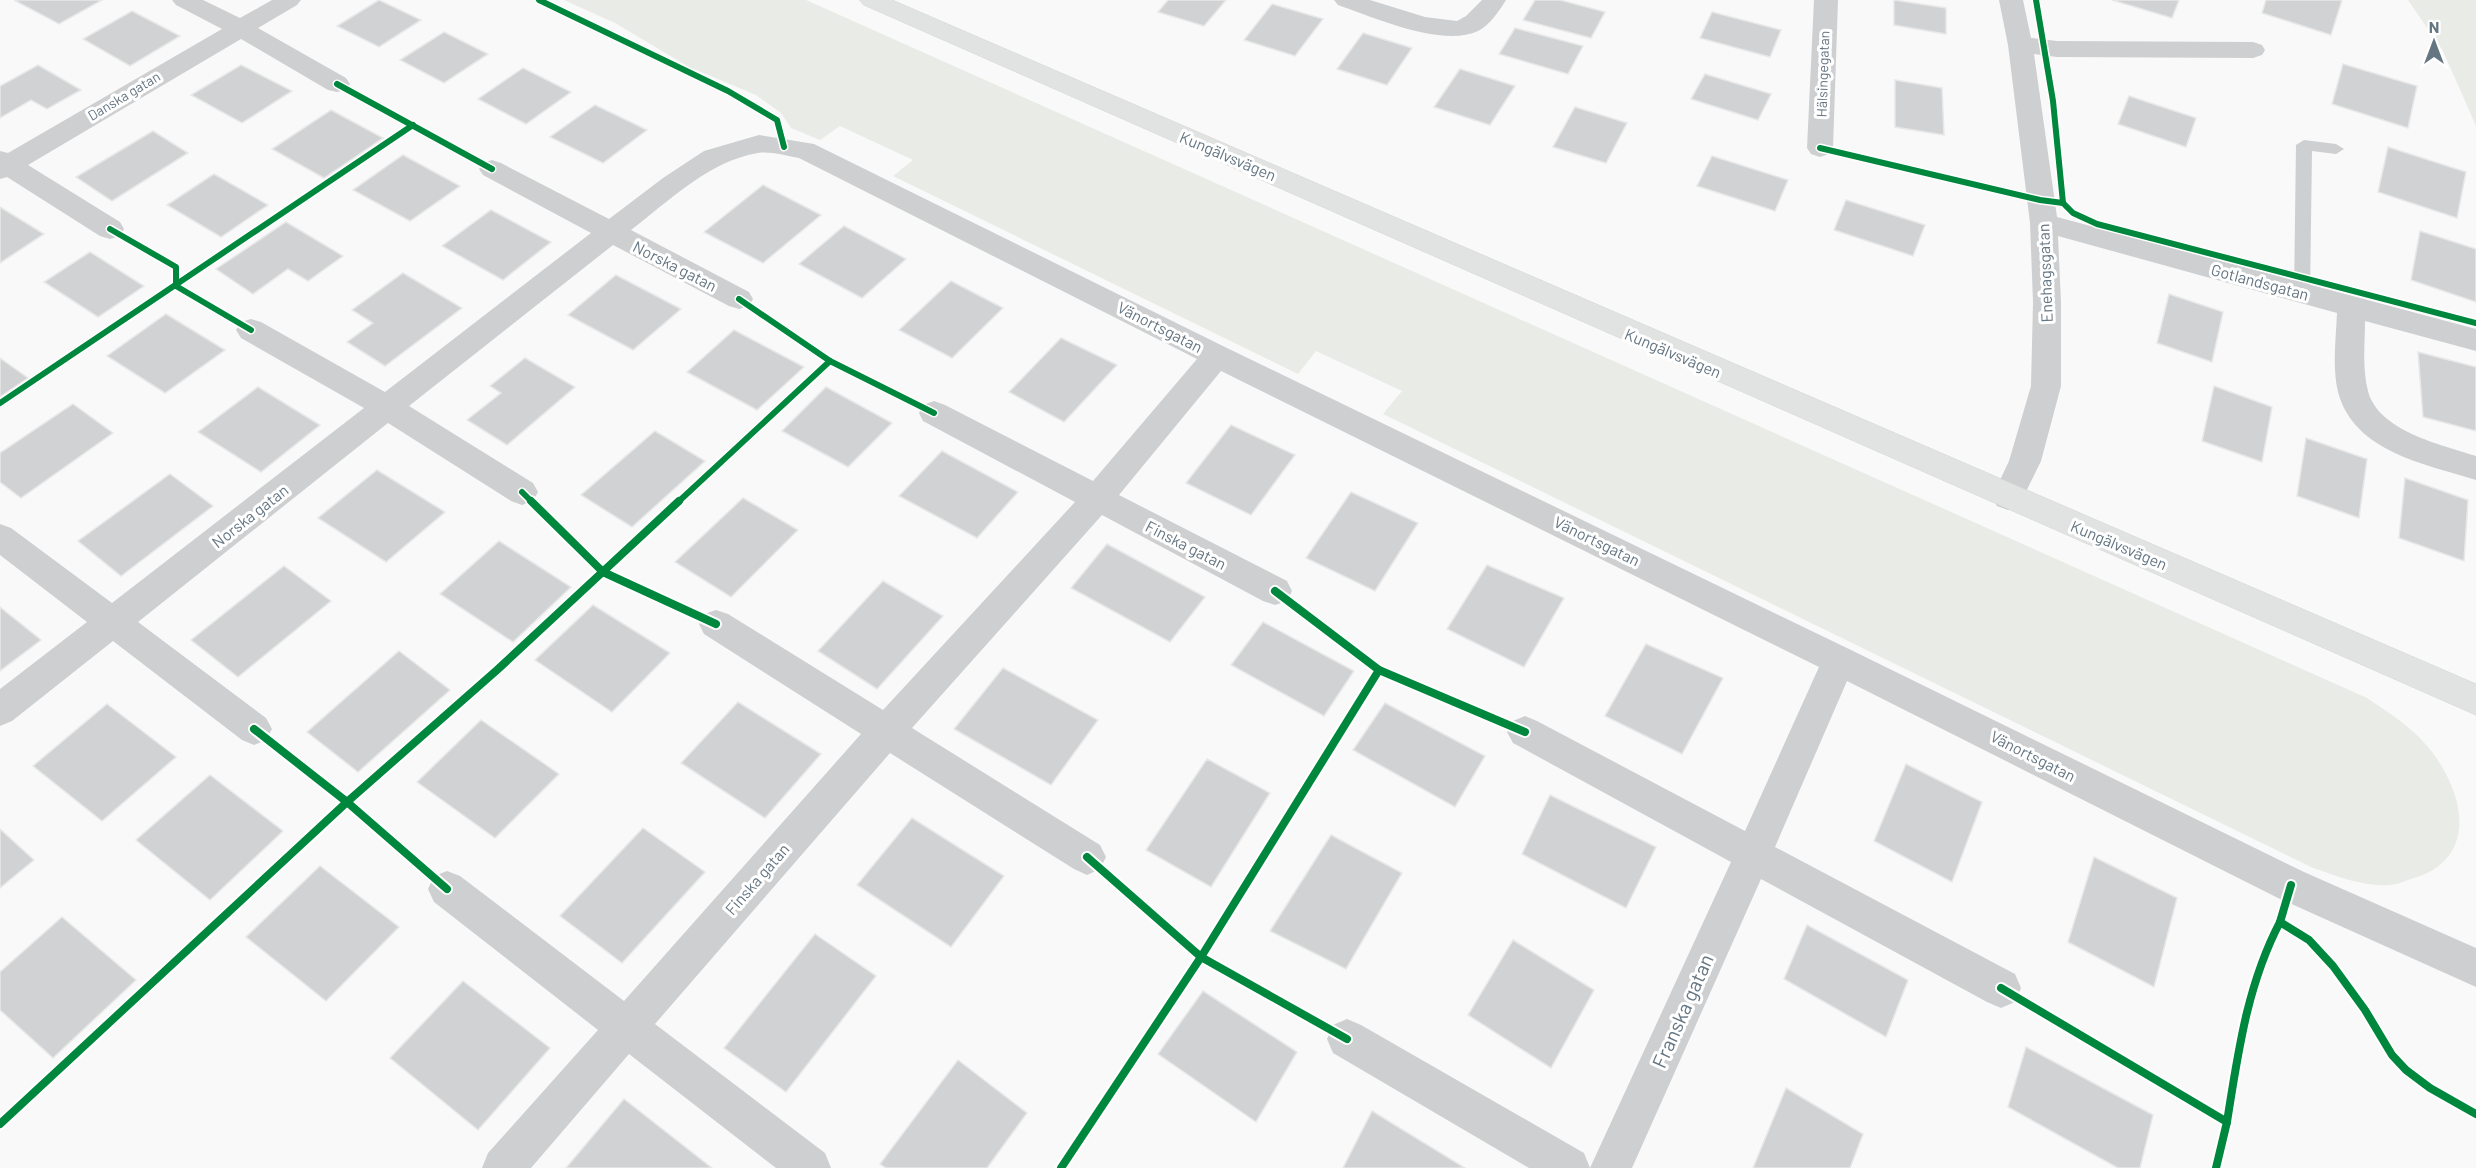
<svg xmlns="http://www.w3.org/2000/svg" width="2476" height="1168" font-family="Barlow,sans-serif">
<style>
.green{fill:#e8ebe6}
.building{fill:#d0d2d3;stroke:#e8e8e8;stroke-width:1.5}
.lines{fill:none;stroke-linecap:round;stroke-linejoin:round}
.secondary-casing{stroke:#d5d6d7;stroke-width:1}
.service{fill:#cecfd0;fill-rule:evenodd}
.minor{fill:#cecfd0;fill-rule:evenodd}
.secondary{fill:#e1e2e2;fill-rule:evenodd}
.cycleway-far1-casing{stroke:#fff;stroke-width:9}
.cycleway-casing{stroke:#fff;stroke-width:12}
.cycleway-far1{stroke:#00873e;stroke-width:6}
.cycleway{stroke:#00873e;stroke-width:8}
.labels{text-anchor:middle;stroke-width:6;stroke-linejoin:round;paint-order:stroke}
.far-street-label{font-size:14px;fill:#657683;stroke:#fff}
.street-label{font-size:16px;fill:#657683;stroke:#fff}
.near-street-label{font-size:20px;fill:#657683;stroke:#fff}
</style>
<rect width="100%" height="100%" fill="#f9f9f9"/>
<g class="green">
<path d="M564,0h242l1561,698c27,18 55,36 72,64 29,45 33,100 -28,117 -6,2 -15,6 -22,6 -25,2 -52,-9 -76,-17l-930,-454 19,-23 -86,-40 -18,23 -405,-198 20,-16 -73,-34 -20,14 -29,-12 -10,-15 -25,-18 -67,-28 -74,-44z"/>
<path d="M2408,0h68v126l-33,-75z"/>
</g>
<g class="building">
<path d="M14,0h88l-43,24z"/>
<path d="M379,0l42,20 -42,27 -42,-21z"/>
<path d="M1168,0h58l-22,26 -46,-14z"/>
<path d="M1535,0h25l45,12 -14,26 -68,-18z"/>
<path d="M1894,0l52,8v26l-52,-9z"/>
<path d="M2112,0h67l-7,18z"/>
<path d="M2266,0h76l-11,35 -69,-22z"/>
<path d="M1272,4l51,15 -28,37 -51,-16z"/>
<path d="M132,11l48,25 -50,30 -47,-27z"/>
<path d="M1712,12l69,18 -11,27 -70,-19z"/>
<path d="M1515,28l68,18 -15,28 -69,-20z"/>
<path d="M444,32l44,22 -44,29 -44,-23z"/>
<path d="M1363,33l49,15 -25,37 -50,-16z"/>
<path d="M2343,64l74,22 -9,42 -76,-24z"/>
<path d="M38,65l43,25 -34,19 -16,-9 -31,18v-32z"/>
<path d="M241,65l51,26 -50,32 -51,-28z"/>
<path d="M523,68l48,24 -45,32 -48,-25z"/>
<path d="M1460,69l55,17 -25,39 -56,-18z"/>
<path d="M1705,74l66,20 -13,26 -67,-21z"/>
<path d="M1895,80l47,8 2,47 -49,-8z"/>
<path d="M2129,96l67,22 -10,29 -68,-23z"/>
<path d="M595,105l52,25 -44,33 -53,-26z"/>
<path d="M1575,107l52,16 -21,40 -53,-16z"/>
<path d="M331,110l52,28 -59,40 -52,-29z"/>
<path d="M153,131l35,22 -76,48 -36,-24z"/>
<path d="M2388,147l78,25 -9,46 -79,-26z"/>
<path d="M403,155l57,31 -50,35 -57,-31z"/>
<path d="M1712,156l76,24 -13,31 -78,-25z"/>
<path d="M214,174l54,31 -47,32 -54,-32z"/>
<path d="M763,185l58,30 -58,48 -59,-31z"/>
<path d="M1846,200l79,25 -12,31 -79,-26z"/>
<path d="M0,207l44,27 -44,29z"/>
<path d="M491,210l60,32 -48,38 -61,-34z"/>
<path d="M286,222l57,34 -35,25 -20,-12 -35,25 -37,-25z"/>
<path d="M844,226l62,33 -44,39 -63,-34z"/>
<path d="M2420,231l56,18v53l-65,-22z"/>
<path d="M90,252l54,34 -46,31 -54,-35z"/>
<path d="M403,273l59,35 -77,58 -38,-24 26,-19 -21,-13z"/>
<path d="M616,275l65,34 -48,41 -65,-35z"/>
<path d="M951,281l52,27 -51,50 -53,-28z"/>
<path d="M2169,294l54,18 -11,50 -55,-19z"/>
<path d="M166,314l59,36 -60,43 -58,-37z"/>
<path d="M734,330l70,37 -47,43 -70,-38z"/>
<path d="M1061,338l56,27 -53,57 -55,-30z"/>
<path d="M2418,352l58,15v64l-53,-14z"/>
<path d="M0,358l28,20 -28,19z"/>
<path d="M525,358l50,29 -68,58 -40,-25 34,-27 -11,-7z"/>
<path d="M2214,386l58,21 -10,55 -60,-21z"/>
<path d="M258,387l62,38 -59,47 -63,-40z"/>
<path d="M826,387l66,36 -44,44 -66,-36z"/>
<path d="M73,404l40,29 -92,65 -21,-16v-29z"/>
<path d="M1231,425l64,30 -44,60 -65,-32z"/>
<path d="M655,431l50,30 -73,66 -51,-32z"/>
<path d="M2306,438l61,21 -8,59 -62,-22z"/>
<path d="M942,451l76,41 -41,46 -78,-42z"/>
<path d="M377,470l68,42 -59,50 -68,-44z"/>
<path d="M170,474l43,32 -92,70 -43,-35z"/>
<path d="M2405,478l63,22 -4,61 -65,-23z"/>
<path d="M1351,492l67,31 -43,68 -69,-33z"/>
<path d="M743,498l55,32 -67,67 -56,-35z"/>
<path d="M499,541l72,46 -58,55 -73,-48z"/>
<path d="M1107,544l98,53 -35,45 -99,-54z"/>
<path d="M1487,565l77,33 -40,69 -77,-38z"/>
<path d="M284,566l47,35 -93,76 -47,-37z"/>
<path d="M883,581l60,35 -66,73 -59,-38z"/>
<path d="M593,605l77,48 -58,59 -77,-52z"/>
<path d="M0,607l41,33 -41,31z"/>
<path d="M1263,622l91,49 -30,45 -93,-51z"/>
<path d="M1646,644l77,34 -41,76 -77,-38z"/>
<path d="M399,651l51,39 -92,82 -51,-40z"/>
<path d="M1003,668l95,52 -47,65 -97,-56z"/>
<path d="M738,702l83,52 -56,64 -84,-55z"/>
<path d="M1385,703l100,53 -30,51 -102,-57z"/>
<path d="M107,704l69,53 -74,64 -69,-55z"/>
<path d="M481,720l78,54 -64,64 -78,-56z"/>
<path d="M1207,759l63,34 -59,94 -65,-37z"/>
<path d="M1906,764l76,38 -30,80 -78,-41z"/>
<path d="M210,775l73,56 -73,69 -74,-60z"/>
<path d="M1550,795l106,52 -30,61 -104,-54z"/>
<path d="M912,818l92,58 -53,71 -94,-62z"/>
<path d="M643,828l62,44 -83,91 -62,-47z"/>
<path d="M0,829l34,31 -34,28z"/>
<path d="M1331,835l71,38 -56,96 -76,-38z"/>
<path d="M2094,857l83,41 -23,89 -86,-45z"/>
<path d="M320,866l79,61 -73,74 -80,-64z"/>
<path d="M62,917l74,63 -83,78 -53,-48v-38z"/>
<path d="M1807,925l101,55 -22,57 -102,-58z"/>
<path d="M815,934l61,42 -90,116 -62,-44z"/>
<path d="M1513,940l81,50 -43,78 -83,-53z"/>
<path d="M463,981l87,67 -72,82 -88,-72z"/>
<path d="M1203,991l94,61 -41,70 -98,-68z"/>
<path d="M2026,1047l127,68 -13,53h-22l-110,-61z"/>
<path d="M958,1060l69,53 -40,55h-101l-6,-4z"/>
<path d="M1786,1088l77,46 -13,34h-97z"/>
<path d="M624,1099l88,69h-146z"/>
<path d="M1372,1111l93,57h-122z"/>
</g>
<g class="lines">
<defs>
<path id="secondary" d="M860,0h32l1584,684v31l-1612,-710z"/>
</defs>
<use href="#secondary" class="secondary-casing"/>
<path class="service" d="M2304,140l32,4 8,5 -8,5 -24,-3 -2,143 -2,4h-12l-2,-4 2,-149z"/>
<g class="minor">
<path d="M172,0h31l37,18 32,-18h29l-4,5 -39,23 88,50 4,6 -4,6 -9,2 -9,-2 -87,-51 -213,126 92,57 4,7 -4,7 -10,3 -10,-3 -93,-59 -7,2v-28l8,2 214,-124 -46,-24z"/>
<path d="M1334,0h36l55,17 32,4 9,-5 16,-16h24c-7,11 -16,25 -28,31 -36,17 -105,-14 -140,-26z"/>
<path d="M1814,0h24l-5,148 -4,6 -9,3 -9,-3 -4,-6z"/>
<path d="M1999,0h24l8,38 26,3 196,1 9,3 3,5 -3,5 -9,3 -196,-1 -23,-3 23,163 419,112v22l-111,-30c0,22 -3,47 3,70 10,40 74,54 108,65v24c-51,-16 -122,-28 -138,-88 -6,-25 -2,-54 -1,-79l-279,-77 3,66v84l-20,75 -22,45 -11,4 -11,-4 -5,-9 17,-36 22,-75 2,-84 -3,-79 -22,-178z"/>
<path d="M759,135l55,9 413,204 624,302 453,222 172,76v39l-198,-89 -431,-217 -72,166 240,127 6,14 -6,14 -14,6 -14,-6 -226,-123 -129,289h-103l-196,-115 -6,-14 6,-14 14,-6 14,6 223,128 6,15 141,-306 -218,-119 -6,-11 6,-11 12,-5 12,5 208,110 74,-164 -598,-296 -102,124 168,86 5,10 -5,10 -12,4 -12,-4 -161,-86 -190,213 188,117 6,12 -6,12 -13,6 -13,-6 -184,-116 -235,271 170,129 6,15h-55l-147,-114 -98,114h-49l6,-15 110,-123 -164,-128 -6,-13 6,-13 13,-5 13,5 164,125 237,-267 -157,-100 -5,-10 5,-10 12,-4 12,4 155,96 192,-208 -152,-81 -4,-8 4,-8 11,-4 11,4 148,76 104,-122 -398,-201c-12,-2 -29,-7 -41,-5 -49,8 -89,48 -127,77l118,62 4,7 -4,7 -10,3 -10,-3 -116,-61 -204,161 124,77 5,9 -5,9 -11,4 -11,-4 -123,-78 -250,199 128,96 6,11 -6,11 -12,5 -12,-5 -129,-99 -101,80 -12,5v-37l87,-67 -87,-67v-31l11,4 101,75 252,-195 -123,-70 -5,-8 5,-8 10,-3 10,3 124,70 206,-159 -108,-58 -4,-6 4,-6 9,-3 9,3 108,56 54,-41 41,-27z"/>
</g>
<use href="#secondary" class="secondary"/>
<defs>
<g id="cycleway-far1">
<path d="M539,0l189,91 49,29 7,27"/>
<path d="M2036,0l17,101 10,102 10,10 24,11 379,99"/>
<path d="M337,84l155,85"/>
<path d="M1820,148l220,52 23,3"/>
<path d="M110,229l66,38v19l75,44"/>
<path d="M739,299l91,62 104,52"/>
<path d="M0,403l413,-278"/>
<path d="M522,492l11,11"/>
<path d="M677,503l153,-142"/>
</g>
<g id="cycleway">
<path d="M531,501l72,71 113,52"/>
<path d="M1275,591l104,79 146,62"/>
<path d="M254,729l93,73 100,87"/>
<path d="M1087,857l114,100 146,82"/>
<path d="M2291,885l-11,37 29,18 24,26 32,44 27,45 14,15 24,18 46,26"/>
<path d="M2001,988l226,134 -11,46"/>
<path d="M2227,1122c11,-69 20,-137 53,-200"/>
<path d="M0,1124l347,-322 150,-132 182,-169"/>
<path d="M1061,1168l140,-211 178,-287"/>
</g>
</defs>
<use href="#cycleway-far1" class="cycleway-far1-casing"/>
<use href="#cycleway" class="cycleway-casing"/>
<use href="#cycleway-far1" class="cycleway-far1"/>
<use href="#cycleway" class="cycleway"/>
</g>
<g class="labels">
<g class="far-street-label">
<text transform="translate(1823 74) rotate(-88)" y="5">Hälsingegatan</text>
<text transform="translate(124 96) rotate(-31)" y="5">Danska gatan</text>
</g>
<g class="street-label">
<text transform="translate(1228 156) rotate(23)" y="6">Kungälvsvägen</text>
<text transform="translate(675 266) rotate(27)" y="6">Norska gatan</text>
<text transform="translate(2045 273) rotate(-92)" y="6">Enehagsgatan</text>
<text transform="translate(2260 282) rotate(15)" y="6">Gotlandsgatan</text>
<text transform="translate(1160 327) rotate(27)" y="6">Vänortsgatan</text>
<text transform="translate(1673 353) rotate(23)" y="6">Kungälvsvägen</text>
<text transform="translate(250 516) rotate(-38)" y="6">Norska gatan</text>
<text transform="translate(1597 541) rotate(26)" y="6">Vänortsgatan</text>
<text transform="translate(1186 545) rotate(27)" y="6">Finska gatan</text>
<text transform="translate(2119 545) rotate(23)" y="6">Kungälvsvägen</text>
<text transform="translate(2033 756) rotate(27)" y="6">Vänortsgatan</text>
<text transform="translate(757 879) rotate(-49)" y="6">Finska gatan</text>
</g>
<g class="near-street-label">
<text transform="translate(1683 1011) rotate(-66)" y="7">Franska gatan</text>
</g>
</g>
<g transform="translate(2434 42)" stroke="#ffffff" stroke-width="4.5" paint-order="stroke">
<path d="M0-4.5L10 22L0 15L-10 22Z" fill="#657683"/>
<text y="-9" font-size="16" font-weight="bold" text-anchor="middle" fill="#657683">N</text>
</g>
</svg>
